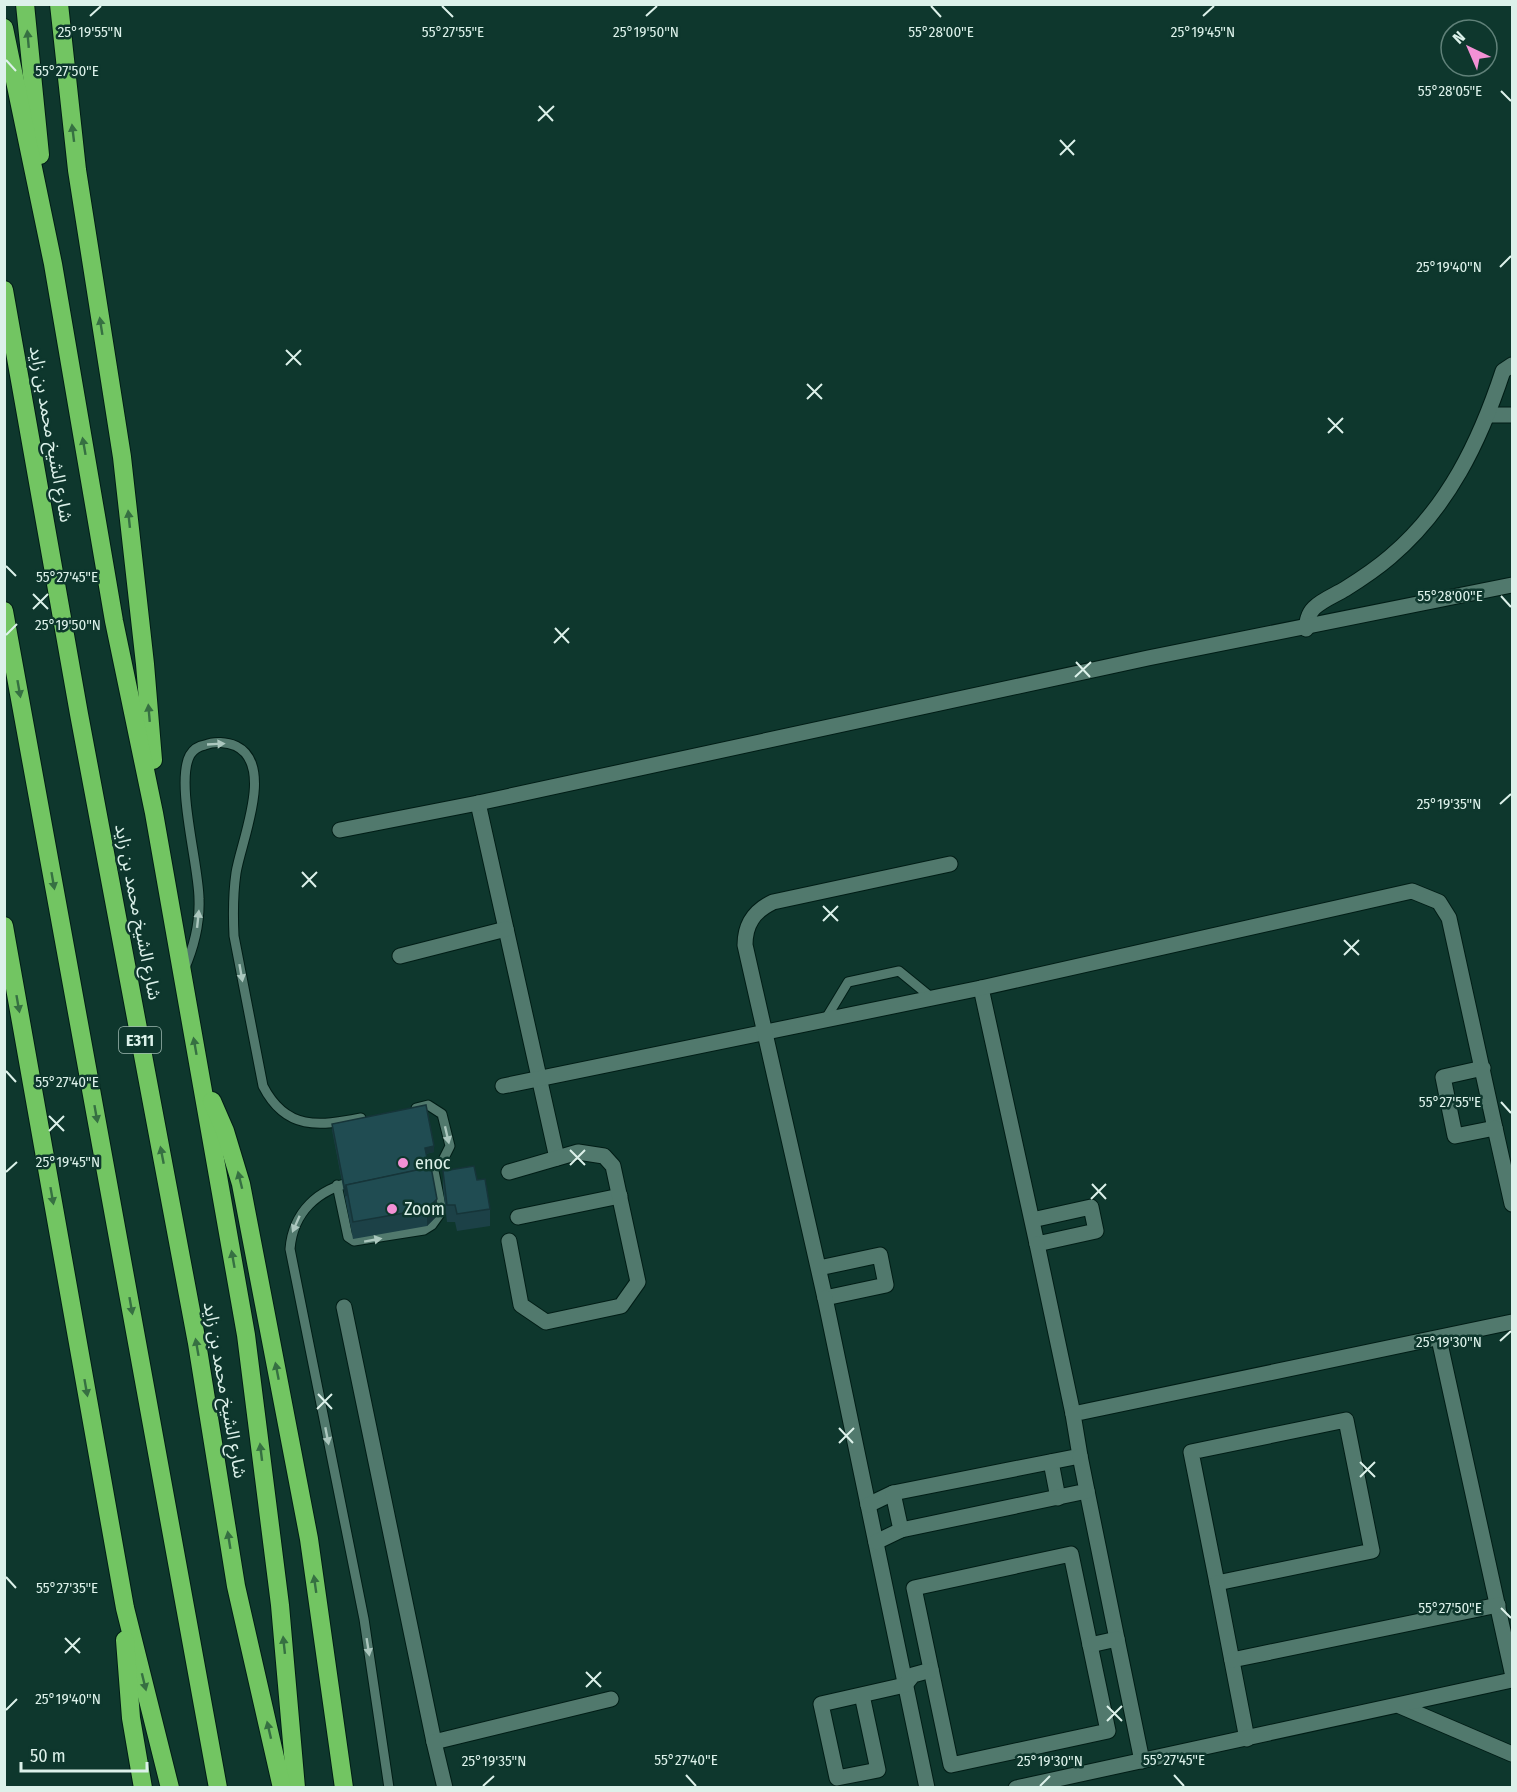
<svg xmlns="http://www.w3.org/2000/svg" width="1517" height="1792" font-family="'Fira Sans Condensed','Noto Sans Arabic',sans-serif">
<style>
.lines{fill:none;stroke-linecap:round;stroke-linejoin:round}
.lane-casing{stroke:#001d16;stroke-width:11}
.street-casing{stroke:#001d16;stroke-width:17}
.highway-casing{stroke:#001d16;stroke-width:20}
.lane{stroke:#51796d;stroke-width:9}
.street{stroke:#51796d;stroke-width:15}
.highway{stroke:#72c562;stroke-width:18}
.wall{fill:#1c4147}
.shaded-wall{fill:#163539}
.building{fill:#204c52;stroke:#163539;stroke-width:1.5}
.oneway{fill:#367042}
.oneway2{fill:#abc7be}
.ticks{fill:none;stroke:#dcf1ea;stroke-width:2}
.poi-dot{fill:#f391d5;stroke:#0e372d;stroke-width:2}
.labels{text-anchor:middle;stroke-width:5;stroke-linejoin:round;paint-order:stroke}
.shield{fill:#0e372d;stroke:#9eb9b1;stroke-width:1.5}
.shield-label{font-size:16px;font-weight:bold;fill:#dcf1ea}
.street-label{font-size:18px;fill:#dcf1ea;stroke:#0e372d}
.poi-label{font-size:18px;fill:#dcf1ea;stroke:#0e372d;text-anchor:start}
.ticks-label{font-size:15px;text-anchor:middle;fill:#dcf1ea;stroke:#0e372d;stroke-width:5;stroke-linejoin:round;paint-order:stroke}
</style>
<rect width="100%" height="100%" fill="#0e372d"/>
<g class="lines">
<defs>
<g id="lane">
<path d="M184,970c10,-23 16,-46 15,-71 0,-33 -24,-117 -9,-144 3,-5 9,-9 15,-10 9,-4 22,-3 31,1 39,19 5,95 0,127 -3,21 -3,42 -2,63l29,150c23,45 56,40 98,32"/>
<path d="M825,1020l23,-38 51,-11 33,27"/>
<path d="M416,1108l12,-3 14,9 8,32 -8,16 -25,7"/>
<path d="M353,1182c-35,7 -60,30 -63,67l74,370 25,169"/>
<path d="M337,1185l11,52 6,4 70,-11 8,-5 10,-14 -9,-45"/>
</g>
<g id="street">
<path d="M1488,415h24"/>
<path d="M1306,629c1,-8 2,-15 8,-21 8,-8 21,-13 31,-19 16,-10 31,-20 45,-32 58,-49 90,-116 113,-186l9,-6"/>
<path d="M478,803l79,355"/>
<path d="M340,830l138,-27 670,-145 364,-73"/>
<path d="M400,956l106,-27"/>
<path d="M981,988c19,85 37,171 56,256l59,-13 -5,-24 -59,13"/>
<path d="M503,1086l478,-98 431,-97 27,11 10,16 46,210 -40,8 -12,-59 40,-9"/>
<path d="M1495,1128l17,76"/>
<path d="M518,1217l102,-21"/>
<path d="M509,1241l12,64 25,17 75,-16 17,-24 -25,-116 -9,-10 -26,-4 -69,20"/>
<path d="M1037,1244l36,170"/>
<path d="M819,1268l61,-13 6,30 -61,13 -80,-353c0,-21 9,-34 28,-43l177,-38"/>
<path d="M825,1298l102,490"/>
<path d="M344,1307l90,435 177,-43"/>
<path d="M1439,1339l73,333"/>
<path d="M1346,1420l26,131 -155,32 -26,-131z"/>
<path d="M1051,1462l7,36"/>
<path d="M1087,1491l30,148"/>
<path d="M868,1505l25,-12 187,-37 -7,-42 439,-92"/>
<path d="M901,1530l186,-39 -7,-35"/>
<path d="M876,1542l25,-12 -8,-37"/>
<path d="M1071,1554l37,177 -157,34 -37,-177z"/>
<path d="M1217,1583l30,156"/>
<path d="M1090,1645l27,-6 25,122"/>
<path d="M1232,1660l266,-55"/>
<path d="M862,1695l16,75 -41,8 -16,-74 84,-19 8,-10 18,-5"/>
<path d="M1400,1706l112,48"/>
<path d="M434,1742l11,46"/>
<path d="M1016,1788l496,-108"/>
</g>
<g id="highway">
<path d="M25,4l15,151"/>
<path d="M59,4l18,166 45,287 23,207 8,96"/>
<path d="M4,28l49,236 61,357 40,192 92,522 34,270 16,183"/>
<path d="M4,290l75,424 118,629 39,243 46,202"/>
<path d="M4,611l214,1177"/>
<path d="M4,926l121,682 45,180"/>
<path d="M212,1101l13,30 16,53 68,355 35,249"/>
<path d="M125,1640l6,78 12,70"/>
</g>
</defs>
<use href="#lane" class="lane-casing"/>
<use href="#street" class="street-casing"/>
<use href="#highway" class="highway-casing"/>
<use href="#lane" class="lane"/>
<use href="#street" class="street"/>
<use href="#highway" class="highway"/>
</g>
<g class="wall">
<path d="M332,1124l102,28 -8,2 11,62 -10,10 -74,13 -21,-109z"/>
<path d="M443,1171l47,38v17l-33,5 -2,-9h-8l-4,-34z"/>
</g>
<g class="shaded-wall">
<path d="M434,1146v6l-9,2v-6z"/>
<path d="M437,1199v17l-10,10v-17z"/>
</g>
<g class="building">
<path d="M426,1105l8,41 -9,2 4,20 -83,17v11l-14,-72z"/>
<path d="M474,1166l3,14 8,-1 5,30 -33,5 -2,-9h-8l-4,-34z"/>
<path d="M431,1167l6,32 -10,10 -74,13 -7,-37z"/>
</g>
<defs><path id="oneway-solid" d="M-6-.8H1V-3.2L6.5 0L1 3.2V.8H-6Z" transform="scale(1.5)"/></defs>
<g class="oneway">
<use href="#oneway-solid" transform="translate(28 39) rotate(-95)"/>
<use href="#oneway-solid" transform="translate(73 133) rotate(-97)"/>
<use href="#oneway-solid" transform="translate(101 326) rotate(-99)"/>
<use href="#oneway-solid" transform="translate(84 446) rotate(-100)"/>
<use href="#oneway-solid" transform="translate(129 519) rotate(-96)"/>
<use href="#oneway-solid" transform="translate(19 689) rotate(80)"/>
<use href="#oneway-solid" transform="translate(149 713) rotate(-95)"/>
<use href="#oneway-solid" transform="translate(53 881) rotate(80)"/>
<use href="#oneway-solid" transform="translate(18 1004) rotate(80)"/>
<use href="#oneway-solid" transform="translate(195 1046) rotate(-100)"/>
<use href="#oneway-solid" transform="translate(96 1114) rotate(80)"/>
<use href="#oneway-solid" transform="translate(162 1155) rotate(-101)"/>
<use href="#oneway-solid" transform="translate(240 1180) rotate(-104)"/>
<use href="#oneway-solid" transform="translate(52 1196) rotate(80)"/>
<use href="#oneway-solid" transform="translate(233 1259) rotate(-100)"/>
<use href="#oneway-solid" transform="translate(131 1306) rotate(80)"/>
<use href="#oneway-solid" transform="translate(197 1347) rotate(-100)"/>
<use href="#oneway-solid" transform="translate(277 1371) rotate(-101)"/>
<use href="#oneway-solid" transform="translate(86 1388) rotate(80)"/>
<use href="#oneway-solid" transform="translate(261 1452) rotate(-97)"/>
<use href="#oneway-solid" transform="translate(229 1540) rotate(-99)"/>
<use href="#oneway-solid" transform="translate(315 1584) rotate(-98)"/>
<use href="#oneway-solid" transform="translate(284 1645) rotate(-96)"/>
<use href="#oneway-solid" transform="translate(144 1682) rotate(76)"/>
<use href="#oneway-solid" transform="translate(269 1730) rotate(-103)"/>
</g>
<g class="oneway2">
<use href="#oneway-solid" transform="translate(216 744) rotate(-3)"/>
<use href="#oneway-solid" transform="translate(198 919) rotate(-84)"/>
<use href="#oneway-solid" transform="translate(241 973) rotate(80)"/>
<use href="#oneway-solid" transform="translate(447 1135) rotate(77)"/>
<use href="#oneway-solid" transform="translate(296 1224) rotate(114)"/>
<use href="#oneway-solid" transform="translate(373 1240) rotate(-10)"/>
<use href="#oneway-solid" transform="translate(327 1436) rotate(79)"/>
<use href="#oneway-solid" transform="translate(368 1647) rotate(81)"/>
</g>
<path class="ticks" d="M442,6l11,11M931,6l10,11M90,16l11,-10M646,16l11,-10M1203,16l11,-10M6,60l10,11M1501,91l10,10M539,106l14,15M538,121l16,-15M1060,140l14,15M1060,155l15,-15M1500,267l11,-11M286,350l15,15M286,365l15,-15M807,384l15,15M807,399l15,-15M1328,418l15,15M1328,433l15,-15M6,566l10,10M33,594l15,15M1501,596l10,11M33,609l15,-15M555,628l14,15M6,635l11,-11M554,643l15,-15M1076,662l14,15M1075,677l16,-15M1500,804l11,-10M302,872l14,15M302,887l15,-15M823,906l15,15M823,921l15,-15M1344,940l15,15M1344,955l15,-15M6,1071l10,11M1501,1102l10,11M49,1116l15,15M49,1131l15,-15M570,1150l15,15M570,1165l15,-15M6,1172l11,-10M1092,1184l14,15M1091,1199l15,-15M1500,1341l11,-10M318,1394l14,15M317,1409l15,-15M839,1428l14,15M839,1443l15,-15M1360,1462l15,15M1360,1477l15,-15M6,1577l10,11M1501,1608l10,10M65,1638l15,15M65,1653l15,-15M586,1672l15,15M586,1687l15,-15M1107,1706l15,15M6,1710l11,-11M1107,1721l15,-15M686,1775l10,11M1174,1775l10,11M483,1786l11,-10M1040,1786l10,-10"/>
<g class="poi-dot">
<circle cx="403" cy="1163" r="6"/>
<circle cx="392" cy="1209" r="6"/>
</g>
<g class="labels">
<rect class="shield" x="119" y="1027" width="42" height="26" rx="4.5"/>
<g class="shield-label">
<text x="140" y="1046">E311</text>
</g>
<g class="street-label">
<text transform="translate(51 434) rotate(80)" y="6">شارع الشيخ محمد بن زايد</text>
<text transform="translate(138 912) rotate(79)" y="6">شارع الشيخ محمد بن زايد</text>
<text transform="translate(225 1390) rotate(80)" y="6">شارع الشيخ محمد بن زايد</text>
</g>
<g class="poi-label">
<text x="415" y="1169">enoc</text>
<text x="404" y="1215">Zoom</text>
</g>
</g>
<g class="ticks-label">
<text x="90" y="37">25°19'55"N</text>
<text x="646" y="37">25°19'50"N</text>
<text x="1203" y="37">25°19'45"N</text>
<text x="453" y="37">55°27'55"E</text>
<text x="941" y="37">55°28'00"E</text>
<text x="67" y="76">55°27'50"E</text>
<text x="1450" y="96">55°28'05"E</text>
<text x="1449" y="272">25°19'40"N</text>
<text x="67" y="582">55°27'45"E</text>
<text x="1450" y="601">55°28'00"E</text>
<text x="68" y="630">25°19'50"N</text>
<text x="1449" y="809">25°19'35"N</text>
<text x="67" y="1087">55°27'40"E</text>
<text x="1450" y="1107">55°27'55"E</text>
<text x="68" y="1167">25°19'45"N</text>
<text x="1449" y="1347">25°19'30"N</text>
<text x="67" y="1593">55°27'35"E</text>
<text x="1450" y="1613">55°27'50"E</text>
<text x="68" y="1704">25°19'40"N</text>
<text x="686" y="1765">55°27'40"E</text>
<text x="1174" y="1765">55°27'45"E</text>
<text x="494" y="1766">25°19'35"N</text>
<text x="1050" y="1766">25°19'30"N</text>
</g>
<rect width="1517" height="1792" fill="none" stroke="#dcf1ea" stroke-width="12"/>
<g transform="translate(1469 48) rotate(316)"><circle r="28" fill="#0e372d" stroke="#608179" stroke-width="1.5"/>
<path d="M0-4.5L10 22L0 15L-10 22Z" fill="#f391d5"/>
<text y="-9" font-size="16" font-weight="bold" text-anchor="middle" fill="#dcf1ea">N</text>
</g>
<path d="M21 1762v9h126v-9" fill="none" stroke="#dcf1ea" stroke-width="3"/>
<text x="30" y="1762" font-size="18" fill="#dcf1ea" stroke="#0e372d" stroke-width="4.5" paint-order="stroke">50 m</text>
</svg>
